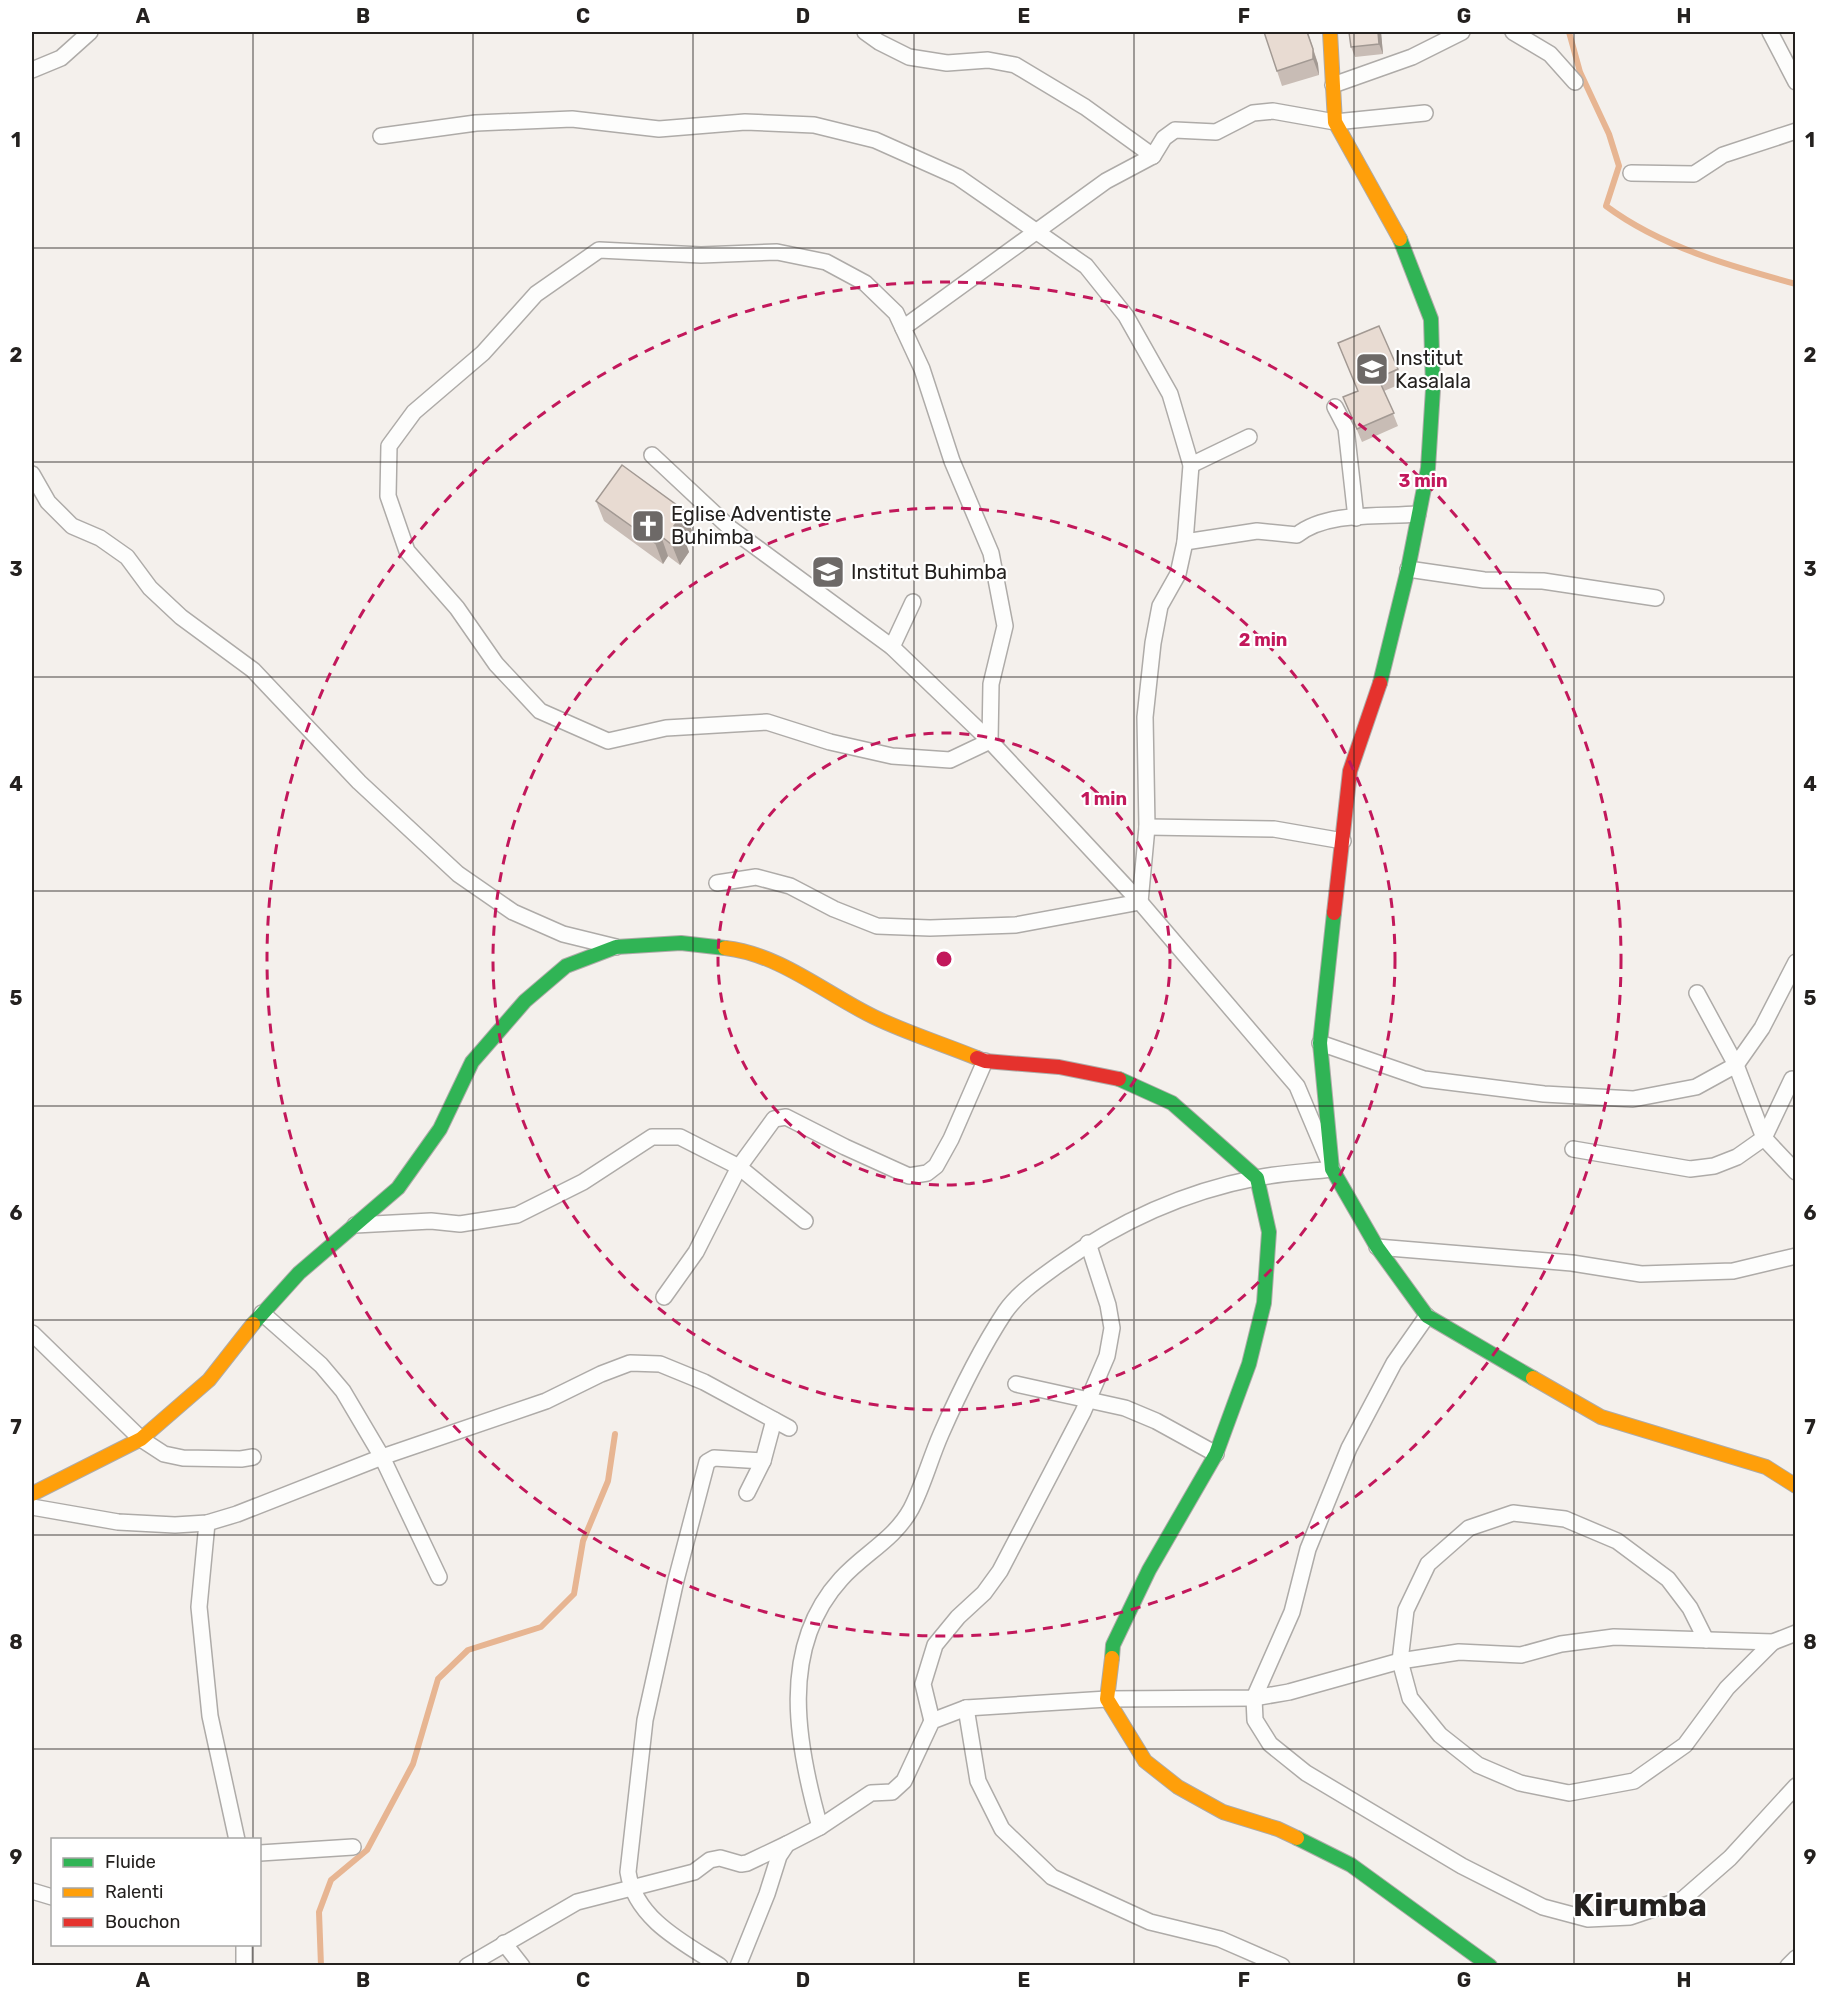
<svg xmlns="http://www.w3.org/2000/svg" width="1827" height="1997" font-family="Rubik,sans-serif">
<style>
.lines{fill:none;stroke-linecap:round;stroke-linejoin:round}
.stream{stroke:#e7b592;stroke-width:6}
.street-casing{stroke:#aeaba8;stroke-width:18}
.fast-casing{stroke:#aeaba8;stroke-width:16}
.slow-casing{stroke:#aeaba8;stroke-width:16}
.jam-casing{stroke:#aeaba8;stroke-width:16}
.street{stroke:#fdfdfc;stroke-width:15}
.fast{stroke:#30b455;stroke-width:14}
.slow{stroke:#ff9f0a;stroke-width:14}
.jam{stroke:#e5322d;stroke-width:14}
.wall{fill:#c8bcb5}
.shaded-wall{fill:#a29993}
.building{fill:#e8dbd2;stroke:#a29993;stroke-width:1.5}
.grid{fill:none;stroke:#24211f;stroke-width:1.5;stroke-opacity:0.55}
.ring{fill:none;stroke:#c2185b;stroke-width:3;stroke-dasharray:10 8}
.labels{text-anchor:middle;stroke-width:4.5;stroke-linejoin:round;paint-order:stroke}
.poi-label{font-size:20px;fill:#24211f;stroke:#fff;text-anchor:start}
.town-label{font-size:32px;font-weight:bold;fill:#24211f;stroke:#fff}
.centre{fill:#c2185b;stroke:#fff;stroke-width:3}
.ring-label{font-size:18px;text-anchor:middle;font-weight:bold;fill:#c2185b;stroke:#fff;stroke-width:4.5;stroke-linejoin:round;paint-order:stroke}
.neatline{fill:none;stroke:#24211f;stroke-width:2}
.grid-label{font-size:20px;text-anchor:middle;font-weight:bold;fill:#24211f}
</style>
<rect width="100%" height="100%" fill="#f4f0ec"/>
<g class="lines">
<g class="stream">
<path d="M1569,32l11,40 29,62 10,32 -13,40c55,41 124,60 190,78"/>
<path d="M321,1966l-2,-54 12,-32 36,-30 46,-86 25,-85 30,-29 73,-23 33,-33 9,-53 25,-60 7,-47"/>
</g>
<defs>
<g id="street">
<path d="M865,32l14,10 30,15 38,6 41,-3 27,5 70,42 68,49"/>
<path d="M1513,32l37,22 25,28"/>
<path d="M1770,32l26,50"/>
<path d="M32,70l29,-12 29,-26"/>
<path d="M1333,85l79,-28 50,-25"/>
<path d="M381,136l95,-13 96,-4 87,10 86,-7 69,3 61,15 83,37 128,89 40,50 44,78 21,71 -6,77 -7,32 -18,32 -7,37 -8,74 2,110 -7,75 -124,23 -86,3 -53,-2 -43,-17 -44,-23 -34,-9 -39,6"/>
<path d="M1631,173l63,1 29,-19 73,-24"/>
<path d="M599,250l102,5 76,-3 49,10 39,21 31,30 26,56 30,92 39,92 14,73 -14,58 -1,57 -40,19 -58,-4 -62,-14 -63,-20 -101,6 -58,13 -68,-30 -44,-47 -39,-56 -50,-57 -19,-55 1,-50 25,-34 69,-59 53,-59z"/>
<path d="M903,328l203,-147 47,-25 11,-18 11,-8 41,2 37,-19 20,-2 62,11 90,-9"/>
<path d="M1335,407l11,21 10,90"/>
<path d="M652,455l78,73 162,119 98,94 150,161 157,184 35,83c-25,3 -51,4 -76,9 -72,14 -138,44 -198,87 -19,14 -39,27 -53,47 -25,38 -46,81 -64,122 -11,25 -18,52 -30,75 -17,31 -48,45 -70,70 -63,69 -44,167 -21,248"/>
<path d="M1191,465l58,-28"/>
<path d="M32,474l16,28 24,24 28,12 27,19 23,31 31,29 72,53 106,112 99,92 55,38 50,22 53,13"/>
<path d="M1185,542l72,-11 40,4c30,-24 84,-18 121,-21"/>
<path d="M1408,569l76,11 59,1 113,17"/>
<path d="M892,647l21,-45"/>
<path d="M1147,827l127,2 69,12"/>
<path d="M1697,993l39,72 28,73 32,34"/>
<path d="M1320,1043l104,36 120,15 89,5 63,-12 40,-22 26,-37 34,-66"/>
<path d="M1573,1149l117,20 24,-3 23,-9 27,-19 28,-59"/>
<path d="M355,1225l76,-4 29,3 57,-9 66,-33 69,-45h28l59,30 66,54"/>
<path d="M1377,1247l195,16 69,11 92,-3 63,-15"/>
<path d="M664,1297l32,-45 43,-85 35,-48 12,-2 59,30 64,29 18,-3 9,-7 15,-27 34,-78"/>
<path d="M262,1313l59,52 22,26 39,66 57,120"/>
<path d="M1427,1316l-33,47 -45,85 -41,101 -16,63 -38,86 1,22 15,24 36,29 156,93 81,41 45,12 42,-2 53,-18 47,-41 66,-72"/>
<path d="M32,1333l109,106 23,15 19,4 58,1 12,-2"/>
<path d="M1016,1384l109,24 31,13 60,33"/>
<path d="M747,1493l16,-32 11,-41"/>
<path d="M32,1507l86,15 57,3 32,-2 30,-9 145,-57 164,-56 55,-27 29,-11 30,1 44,18 85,46"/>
<path d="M207,1523l-8,84 11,109 27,124"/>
<path d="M1706,1640l-16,-32 -22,-29 -51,-38 -52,-22 -52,-6 -44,15 -41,36 -22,46 -6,51 10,37 30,37 38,30 42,18 49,10 65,-12 51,-36 42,-57 46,-46"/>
<path d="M966,1708l12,73 24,48 50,48 98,45 70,17 62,27"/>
<path d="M932,1721l-9,-37 12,-39 23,-28 26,-24 16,-22 83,-159 24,-56 5,-28 -4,-23 -20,-62"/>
<path d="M260,1853l93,-6"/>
<path d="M32,1891l20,6"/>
<path d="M504,1943l18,23"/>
<path d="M244,1966v-22"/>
<path d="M467,1966l110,-64 117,-30 16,-12 10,-2 21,6 6,-1 40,-19"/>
<path d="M720,1966c-36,-23 -85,-47 -92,-94l17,-152 31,-140 31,-118 7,-4 49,3"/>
<path d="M738,1966l29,-72 12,-38 8,-12 33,-17 51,-34 21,-1 12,-11 28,-60 34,-13 141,-9 147,-1 35,-6 111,-31 59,-9 62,3 40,-11 53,-7 159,5 23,-9"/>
<path d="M1788,1966l8,-8"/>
</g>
<g id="fast">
<path d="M1380,683l28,-114 20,-101 5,-79 -2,-70 -31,-80"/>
<path d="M1334,913l-14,130 12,126 45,78 50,69 106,62"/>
<path d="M253,1324l46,-51 99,-85 42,-59 32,-67 53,-61 41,-35 50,-19 65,-4 44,5"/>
<path d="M1112,1658l1,-13 36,-75 67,-116 33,-90 15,-61 5,-71 -12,-54 -85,-75 -53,-24"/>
<path d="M1297,1838l54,27 139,101"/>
</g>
<g id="slow">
<path d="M1330,32l5,90 65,117"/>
<path d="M725,948c55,6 101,46 149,69 33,16 69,27 103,41"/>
<path d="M1533,1378l68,39 165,50 30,19"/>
<path d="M32,1494l109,-55 68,-59 44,-56"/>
<path d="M1112,1658l-5,41 38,62 33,26 45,25 55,17 19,9"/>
</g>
<g id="jam">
<path d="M1334,913l16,-142 30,-88"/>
<path d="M977,1058l8,3 74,6 60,12"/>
</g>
</defs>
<use href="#street" class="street-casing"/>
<use href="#fast" class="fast-casing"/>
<use href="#slow" class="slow-casing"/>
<use href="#jam" class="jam-casing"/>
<use href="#street" class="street"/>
<use href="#fast" class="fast"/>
<use href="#slow" class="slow"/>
<use href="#jam" class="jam"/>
</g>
<g class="wall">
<path d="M1308,32l10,32 1,11 -37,11 -5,-15z"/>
<path d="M1349,32h32l2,22 -28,3 -4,-10z"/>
<path d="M1338,343l60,26 5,14 -19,8 14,35 -36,16 -19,-45 15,-6z"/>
<path d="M596,501l89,10 7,20 -7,10 4,11 -9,13 -12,-9 -5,8 -59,-43z"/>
</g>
<g class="shaded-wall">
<path d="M1307,32l11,32 1,11 -6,-16z"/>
<path d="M1378,32h3l2,22 -4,-10z"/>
<path d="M685,511l7,20 -7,10 4,11 -9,13 -8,-20 2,-19z"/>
<path d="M661,536l7,20 -5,8 -8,-21z"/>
</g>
<g class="building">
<path d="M1264,32h43l6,17v10l-36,12z"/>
<path d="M1349,32h29l1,12 -28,3z"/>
<path d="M1379,326l19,43 -20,9 16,35 -37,16 -14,-32 15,-6 -20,-48z"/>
<path d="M622,465l63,46 -11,15 7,6 -9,13 -11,-9 -6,7 -59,-42z"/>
</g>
<path class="grid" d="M253,32v1808M473,32v1934M693,32v1934M914,32v1934M1134,32v1934M1354,32v1934M1574,32v1934M32,248h1764M32,462h1764M32,677h1764M32,891h1764M32,1106h1764M32,1320h1764M32,1535h1764M32,1749h1764M253,1944v22"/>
<g class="ring">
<circle cx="944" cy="959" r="226"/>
<circle cx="944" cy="959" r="451"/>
<circle cx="944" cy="959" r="677"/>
</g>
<defs>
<symbol id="school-square" viewBox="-11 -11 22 22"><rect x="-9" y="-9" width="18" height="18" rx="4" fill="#6d6967" stroke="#fff"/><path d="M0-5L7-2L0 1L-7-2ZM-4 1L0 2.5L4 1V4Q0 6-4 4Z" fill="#fff"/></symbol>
<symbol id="church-square" viewBox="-11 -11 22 22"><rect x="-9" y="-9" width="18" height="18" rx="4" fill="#6d6967" stroke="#fff"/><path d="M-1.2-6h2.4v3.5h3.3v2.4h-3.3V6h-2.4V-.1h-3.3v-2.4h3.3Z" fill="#fff"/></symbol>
</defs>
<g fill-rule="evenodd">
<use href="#school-square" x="1353" y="350" width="38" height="38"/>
<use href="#church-square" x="629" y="507" width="38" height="38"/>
<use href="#school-square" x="809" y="553" width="38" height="38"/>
</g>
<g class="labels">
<g class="poi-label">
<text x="1395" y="365">Institut<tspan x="1395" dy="23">Kasalala</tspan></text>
<text x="671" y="521">Eglise Adventiste<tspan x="671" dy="23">Buhimba</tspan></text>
<text x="851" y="579">Institut Buhimba</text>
</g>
<g class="town-label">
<text x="1640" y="1916">Kirumba</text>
</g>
</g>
<circle cx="944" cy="959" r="9" class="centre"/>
<g class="ring-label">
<text x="1423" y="487">3 min</text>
<text x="1263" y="646">2 min</text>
<text x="1104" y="805">1 min</text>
</g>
<rect width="1827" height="1997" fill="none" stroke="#ffffff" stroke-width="66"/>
<rect x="51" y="1838" width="210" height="108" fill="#ffffff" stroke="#a7a6a5" stroke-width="1.5"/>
<rect x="63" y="1858" width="30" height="9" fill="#30b455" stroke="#a7a6a5" stroke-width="1.5"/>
<text x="105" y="1868" font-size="18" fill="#24211f">Fluide</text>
<rect x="63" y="1888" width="30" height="9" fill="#ff9f0a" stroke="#a7a6a5" stroke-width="1.5"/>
<text x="105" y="1898" font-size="18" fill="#24211f">Ralenti</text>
<rect x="63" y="1918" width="30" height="9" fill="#e5322d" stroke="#a7a6a5" stroke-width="1.5"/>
<text x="105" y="1928" font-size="18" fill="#24211f">Bouchon</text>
<rect x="33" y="33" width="1761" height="1931" class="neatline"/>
<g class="grid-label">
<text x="143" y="23">A</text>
<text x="363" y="23">B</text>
<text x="583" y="23">C</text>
<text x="803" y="23">D</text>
<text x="1024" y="23">E</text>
<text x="1244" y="23">F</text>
<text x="1464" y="23">G</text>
<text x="1684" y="23">H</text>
<text x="16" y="147">1</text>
<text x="1810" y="147">1</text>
<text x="16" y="362">2</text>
<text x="1810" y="362">2</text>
<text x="16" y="576">3</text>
<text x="1810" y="576">3</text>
<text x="16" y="791">4</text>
<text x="1810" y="791">4</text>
<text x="16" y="1005">5</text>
<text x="1810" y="1005">5</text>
<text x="16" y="1220">6</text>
<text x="1810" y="1220">6</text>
<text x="16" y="1434">7</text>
<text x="1810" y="1434">7</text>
<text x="16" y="1649">8</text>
<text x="1810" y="1649">8</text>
<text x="16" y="1864">9</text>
<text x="1810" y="1864">9</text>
<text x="143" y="1987">A</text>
<text x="363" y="1987">B</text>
<text x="583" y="1987">C</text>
<text x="803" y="1987">D</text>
<text x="1024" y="1987">E</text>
<text x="1244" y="1987">F</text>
<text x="1464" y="1987">G</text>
<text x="1684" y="1987">H</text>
</g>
</svg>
